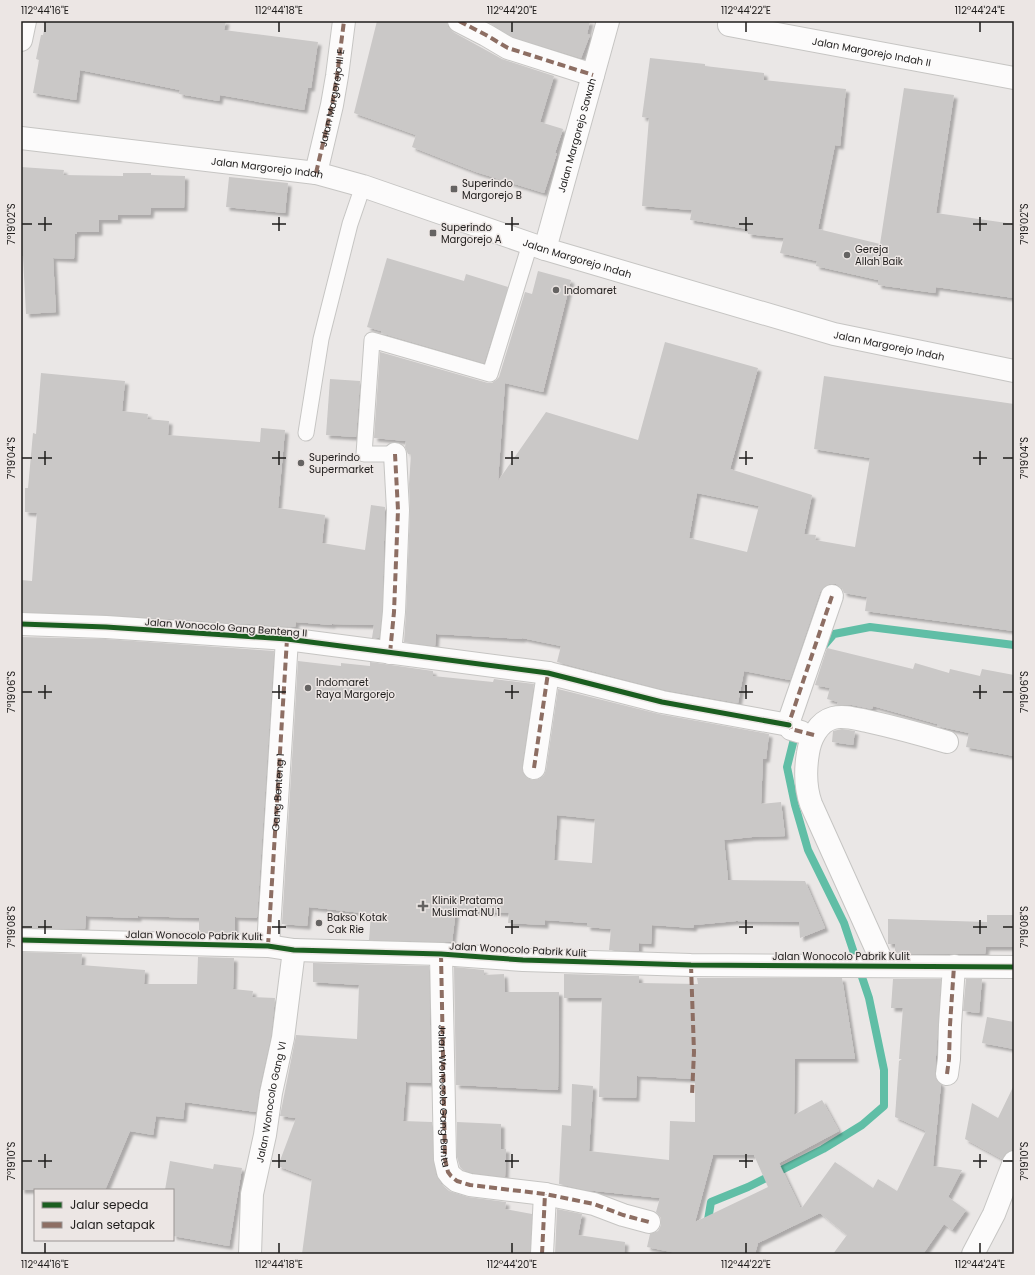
<svg xmlns="http://www.w3.org/2000/svg" width="1035" height="1275" font-family="Poppins,sans-serif">
<style>
.lines{fill:none;stroke-linecap:round;stroke-linejoin:round}
.stream{stroke:#60bea6;stroke-width:8}
.building{fill:#cac8c7;fill-rule:evenodd;filter:url(#shadow)}
.lane-casing{stroke:#c6c5c3;stroke-width:17}
.street-casing{stroke:#c6c5c3;stroke-width:24}
.primary-casing{stroke:#c6c5c3;stroke-width:24}
.lane{stroke:#fcfbfb;stroke-width:15}
.street{stroke:#fcfbfb;stroke-width:22}
.primary{stroke:#fcfbfb;stroke-width:22}
.quiet{stroke:#8d6e63;stroke-width:4;stroke-dasharray:8 4;stroke-linecap:butt}
.cycleway-casing{stroke:#ece6e4;stroke-width:8}
.cycleway{stroke:#1b5e20;stroke-width:5}
.ticks{fill:none;stroke:#1e1c1b;stroke-width:1.5}
.poi-dot{fill:#656362;stroke:#ece6e4;stroke-width:1.5}
.labels{text-anchor:middle;stroke-width:3;stroke-linejoin:round;paint-order:stroke}
.street-label{font-size:10px;fill:#1e1c1b;stroke:#ece6e4}
.poi-label{font-size:10px;fill:#1e1c1b;stroke:#ece6e4;text-anchor:start}
.neatline{fill:none;stroke:#1e1c1b;stroke-width:1.5}
.ticks-label{font-size:10px;text-anchor:middle;fill:#1e1c1b}
</style>
<defs>
<filter id="shadow"><feDropShadow dx="3.5" dy="3.5" stdDeviation="1" flood-color="#0004"/></filter>
</defs>
<rect width="100%" height="100%" fill="#eae7e6"/>
<g class="lines">
<g class="stream">
<path d="M822,648l12,-14 36,-7 144,18"/>
<path d="M707,1226l4,-24 37,-15 75,-38 39,-24 22,-19v-36l-15,-72 -25,-75 -36,-73 -13,-45 -8,-38 9,-36"/>
</g>
</g>
<g class="building">
<path d="M46,21h180l-2,9 94,12 -7,46h-3l-4,22 -84,-15 -1,6 -40,-7 1,-4 -100,-20 -4,30 -43,-7 6,-33 -3,-1 5,-24h2z"/>
<path d="M377,21h70l1,6 5,5 49,27 52,17 -14,46 23,7 -8,24h2l-13,40 -68,-21 -64,-25 4,-12 -62,-22z"/>
<path d="M486,21h104l-3,13 3,1 -9,23 -68,-21z"/>
<path d="M650,58l55,6v2l59,7v7l82,9 -6,57 -5,-1 -17,84 62,15 24,-156 50,7 -18,118 78,11v74l-78,-11 -1,6 -57,-8v-5l-62,-14 1,-5 -37,-8 4,-15 -36,-4v-5l-58,-9 2,-10 -50,-4 7,-88 -7,-1z"/>
<path d="M21,167l43,3 -1,5 60,1v-3h28v2l34,1 -1,32h-33l-1,7h-32v5h-19v12h-22v2h-2l-1,25 -21,-1 3,54 -30,2 -3,-58h-2z"/>
<path d="M229,177l59,6 -3,30 -59,-6z"/>
<path d="M387,258l77,23 2,-7 42,13 -24,76 -103,-30v-2l-14,-4z"/>
<path d="M538,271l33,9 -28,112 -38,-9 -7,98 48,-69 92,28 27,-98 93,26 -28,101 82,26 -8,39 12,1 -1,5 40,7 15,-89 -56,-9 10,-73 190,28v227l-149,-20 2,-14 -23,-4 -2,-5 -6,-4h-7l-5,3 -4,5 -30,88 -46,-9 -6,32 -73,-13 -108,-28 4,-16 -39,-8v1l-86,-5 -1,12 -31,-4 2,-29 4,-103 -1,-26 2,-30h-3l-3,-7 1,-6 -32,-3 6,-86 108,31h4l4,-3 3,-3 26,-85 7,2zM697,493l62,13 -12,46 -58,-14z"/>
<path d="M41,373l84,8 -3,30 26,3 -1,5 22,2 -1,14 92,7 1,-14 24,2 -7,78 47,7 -3,28 43,7 6,-45 14,2 -3,104 -3,27h-7l2,-13 -42,-1v1l-36,-3 -1,5 -188,-12 -86,-3v-32l11,1 5,-68 -12,-1v-24h3l5,-55 3,1z"/>
<path d="M330,379l30,2 -4,56 -30,-2z"/>
<path d="M21,637l84,2 169,12 -17,267 -22,-1v16l-36,-1v-14l-61,-2v2l-52,-2 -1,13 -64,-1z"/>
<path d="M827,648l86,21 2,-6 34,10 1,-4 30,7 2,-7 32,6v81l-48,-9 3,-14 -32,-7v-2l-64,-18 -1,3 -20,-4h-15l1,-3 -11,-3 3,-11 -15,-3z"/>
<path d="M298,661l43,5v-3l29,3v-4l63,9v5l60,6 1,-3 40,5 -12,82 1,7 4,5 5,2 7,-1 5,-4 2,-5 12,-81 101,25 110,20 -3,25h-3l-2,45 20,-2 4,34 -33,1 -28,3 4,40 77,1 20,47 -25,10 -1,-16 -63,-1 -42,4 -1,3 -41,-3 -1,19 -12,-1v8l-30,-1 2,-21 -24,-2v-4l-42,-3v5l-37,-2 1,-10 -53,-3 -4,32 -83,-2 2,-26 -62,-7 -2,19 -25,-2zM557,815l38,4 -3,44 -38,-3z"/>
<path d="M842,729l13,2 -2,14 -21,-3 1,-11z"/>
<path d="M987,915h27v32h-28l-1,7h-90v-10h-7v-25l99,3z"/>
<path d="M21,952l61,2 -1,11 64,5 -1,14h53l1,-27 36,1 -1,31 20,2 -1,6 23,1 -4,38 -12,54 -3,22 -71,-10 -2,17 -27,-3 -3,19 -23,-4 -25,59h-84z"/>
<path d="M313,963l116,3 2,117 -25,-1 -3,39 29,1 1,37 3,16 5,9 8,7 19,6 38,5 -1,7 27,5 -2,40h-228l10,-75 -34,-13 18,-48 -16,-2 16,-81 61,4 2,-54 -46,-3z"/>
<path d="M454,967l30,3v5l20,-1 1,18h54l-1,98 -102,-5z"/>
<path d="M564,974l75,2v7l59,1 -1,-6h145l13,81h-60l-1,56 28,-15 17,31 -60,32 22,46 34,-47 38,26 5,-9 19,12 29,-60 -31,-14 4,-56 3,-2h-3l4,-51h-12l2,-29h48l-6,93 1,7 5,5 -8,82 29,4 -14,27 18,13 -14,20 -8,-6 -21,30h-90l14,-19 -27,-22 -62,30 -3,11h-74l-34,-7 3,-13 8,-3 3,-6v-7l-5,-6 4,-14 -74,-8 -27,-6 3,-59 9,1 1,-42 21,2 -4,65 80,9 1,-39 25,1v-43l-58,-3 -1,22 -37,-1 3,-99h-38zM713,1155h41l14,32 -73,35z"/>
<path d="M966,979h16l-3,34 -16,-2z"/>
<path d="M987,1017l27,5v27l-32,-6z"/>
<path d="M1014,1085v64l-8,4 -4,6 -37,-20 7,-36 26,15z"/>
<path d="M457,1122l44,2v25h5l-1,28 -32,-4 -10,-3 -3,-3 -3,-10z"/>
<path d="M170,1161l43,8 1,-5 28,4 -13,78 -56,-10v-46h-8z"/>
<path d="M557,1209l25,5 -4,21 47,7 -1,12h-69z"/>
</g>
<g class="lines">
<defs>
<g id="lane">
<path d="M306,433l15,-94 29,-115 13,-38"/>
<path d="M395,454h-31l8,-114 118,34 40,-130"/>
</g>
<g id="street">
<path d="M459,21l27,14 22,13 85,27"/>
<path id="s1" d="M729,25l285,53"/>
<path d="M21,40l4,-19"/>
<path d="M316,173l16,-68 5,-29 7,-55"/>
<path id="s2" d="M545,249l63,-228"/>
<path d="M21,624l85,3 181,12 261,34 114,29 127,23"/>
<path d="M390,653l4,-41 4,-102 -3,-56"/>
<path d="M801,732l-10,-3 -2,-4 1,-7 42,-122"/>
<path d="M534,768l14,-95"/>
<path d="M21,940l247,6 26,4 147,4 82,6 168,5 323,2"/>
<path id="s3" d="M268,946l19,-307"/>
<path d="M441,954l4,205 3,13 3,4 6,5 13,4 75,9 49,10 29,11 26,7"/>
<path d="M884,966l-73,-162c-6,-17 -6,-33 -3,-51 2,-14 10,-31 25,-35 11,-3 23,1 34,3 27,6 53,13 80,21"/>
<path d="M947,1074l2,-15 1,-34 4,-59"/>
<path id="s4" d="M250,1254l2,-60 13,-59 6,-42 12,-55 11,-88"/>
<path d="M542,1254l3,-60"/>
<path d="M973,1254l21,-40 20,-52"/>
</g>
<g id="primary">
<path id="s5" d="M21,138l295,35 47,13 182,63 289,85 180,37"/>
</g>
</defs>
<use href="#lane" class="lane-casing"/>
<use href="#street" class="street-casing"/>
<use href="#primary" class="primary-casing"/>
<use href="#lane" class="lane"/>
<use href="#street" class="street"/>
<use href="#primary" class="primary"/>
<g class="quiet">
<path d="M459,21l27,14 22,13 85,27"/>
<path id="s6" d="M316,173l16,-68 5,-29 7,-55"/>
<path d="M390,653l4,-41 4,-102 -3,-56"/>
<path d="M814,735l-23,-6 -2,-6 43,-127"/>
<path d="M534,768l14,-95"/>
<path d="M268,946l19,-307"/>
<path id="s7" d="M441,954l4,205 3,13 3,4 6,5 13,4 75,9 49,10 29,11 26,7"/>
<path d="M691,965l3,87 -2,43"/>
<path d="M947,1074l2,-15 1,-34 4,-59"/>
<path d="M542,1254l3,-60"/>
</g>
<defs>
<g id="cycleway">
<path d="M21,624l85,3 181,12 261,34 114,29 127,23"/>
<path d="M21,940l247,6 26,4 147,4 82,6 168,5 323,2"/>
</g>
</defs>
<use href="#cycleway" class="cycleway-casing"/>
<use href="#cycleway" class="cycleway"/>
</g>
<path class="ticks" d="M45,22v10M279,22v10M512,22v10M746,22v10M980,22v10M45,217v14M279,217v14M512,217v14M746,217v14M980,217v14M22,224h10M38,224h14M272,224h14M505,224h14M739,224h14M973,224h14M1003,224h10M45,451v14M279,451v14M512,451v14M746,451v14M980,451v14M22,458h10M38,458h14M272,458h14M505,458h14M739,458h14M973,458h14M1003,458h10M45,685v14M279,685v14M512,685v14M746,685v14M980,685v14M22,692h10M38,692h14M272,692h14M505,692h14M739,692h14M973,692h14M1003,692h10M45,920v14M279,920v14M512,920v14M746,920v14M980,920v14M22,927h10M38,927h14M272,927h14M505,927h14M739,927h14M973,927h14M1003,927h10M45,1154v14M279,1154v14M512,1154v14M746,1154v14M980,1154v14M22,1161h10M38,1161h14M272,1161h14M505,1161h14M739,1161h14M973,1161h14M1003,1161h10M45,1243v10M279,1243v10M512,1243v10M746,1243v10M980,1243v10"/>
<g class="poi-dot">
<rect x="450" y="185" width="8" height="8" rx="2"/>
<rect x="429" y="229" width="8" height="8" rx="2"/>
<circle cx="847" cy="255" r="4"/>
<circle cx="556" cy="290" r="4"/>
<circle cx="301" cy="463" r="4"/>
<circle cx="308" cy="688" r="4"/>
<path d="M421 900h4v4h4v4h-4v4h-4v-4h-4v-4h4z"/>
<circle cx="319" cy="923" r="4"/>
</g>
<g class="labels">
<g class="street-label">
<text dy="4" stroke="none"><textPath href="#s1" startOffset="145">Jalan Margorejo Indah II</textPath></text>
<text dy="4" stroke="none"><textPath href="#s6" startOffset="77">Jalan Margorejo III E</textPath></text>
<text dy="4" stroke="none"><textPath href="#s2" startOffset="118">Jalan Margorejo Sawah</textPath></text>
<text dy="4" stroke="none"><textPath href="#s5" startOffset="248">Jalan Margorejo Indah</textPath></text>
<text dy="4" stroke="none"><textPath href="#s5" startOffset="572">Jalan Margorejo Indah</textPath></text>
<text dy="4" stroke="none"><textPath href="#s5" startOffset="896">Jalan Margorejo Indah</textPath></text>
<text transform="translate(226 627) rotate(4)" y="4">Jalan Wonocolo Gang Benteng II</text>
<text dy="4" stroke="none"><textPath href="#s3" startOffset="154">Gang Benteng 1</textPath></text>
<text transform="translate(194 935) rotate(1)" y="4">Jalan Wonocolo Pabrik Kulit</text>
<text transform="translate(518 949) rotate(3)" y="4">Jalan Wonocolo Pabrik Kulit</text>
<text x="841" y="960">Jalan Wonocolo Pabrik Kulit</text>
<text dy="4" stroke="none"><textPath href="#s7" startOffset="142">Jalan Wonocolo Gang Buntu</textPath></text>
<text dy="4" stroke="none"><textPath href="#s4" startOffset="154">Jalan Wonocolo Gang VI</textPath></text>
</g>
<g class="poi-label">
<text x="462" y="187">Superindo<tspan x="462" dy="12">Margorejo B</tspan></text>
<text x="441" y="231">Superindo<tspan x="441" dy="12">Margorejo A</tspan></text>
<text x="855" y="253">Gereja<tspan x="855" dy="12">Allah Baik</tspan></text>
<text x="564" y="294">Indomaret</text>
<text x="309" y="461">Superindo<tspan x="309" dy="12">Supermarket</tspan></text>
<text x="316" y="686">Indomaret<tspan x="316" dy="12">Raya Margorejo</tspan></text>
<text x="432" y="904">Klinik Pratama<tspan x="432" dy="12">Muslimat NU 1</tspan></text>
<text x="327" y="921">Bakso Kotak<tspan x="327" dy="12">Cak Rie</tspan></text>
</g>
</g>
<rect width="1035" height="1275" fill="none" stroke="#ece6e4" stroke-width="44"/>
<rect x="34" y="1189" width="140" height="52" fill="#ece6e4" stroke="#9a9594"/>
<rect x="42" y="1202" width="20" height="6" fill="#1b5e20" stroke="#9a9594"/>
<text x="70" y="1209" font-size="12" fill="#1e1c1b">Jalur sepeda</text>
<rect x="42" y="1222" width="20" height="6" fill="#8d6e63" stroke="#9a9594"/>
<text x="70" y="1229" font-size="12" fill="#1e1c1b">Jalan setapak</text>
<rect x="22" y="22" width="991" height="1231" class="neatline"/>
<g class="ticks-label">
<text x="45" y="14">112°44'16"E</text>
<text x="279" y="14">112°44'18"E</text>
<text x="512" y="14">112°44'20"E</text>
<text x="746" y="14">112°44'22"E</text>
<text x="980" y="14">112°44'24"E</text>
<text transform="translate(11 224) rotate(-90)" y="4">7°19'02"S</text>
<text transform="translate(1024 224) rotate(-90)" y="4">7°19'02"S</text>
<text transform="translate(11 458) rotate(-90)" y="4">7°19'04"S</text>
<text transform="translate(1024 458) rotate(-90)" y="4">7°19'04"S</text>
<text transform="translate(11 692) rotate(-90)" y="4">7°19'06"S</text>
<text transform="translate(1024 692) rotate(-90)" y="4">7°19'06"S</text>
<text transform="translate(11 927) rotate(-90)" y="4">7°19'08"S</text>
<text transform="translate(1024 927) rotate(-90)" y="4">7°19'08"S</text>
<text transform="translate(11 1161) rotate(-90)" y="4">7°19'10"S</text>
<text transform="translate(1024 1161) rotate(-90)" y="4">7°19'10"S</text>
<text x="45" y="1268">112°44'16"E</text>
<text x="279" y="1268">112°44'18"E</text>
<text x="512" y="1268">112°44'20"E</text>
<text x="746" y="1268">112°44'22"E</text>
<text x="980" y="1268">112°44'24"E</text>
</g>
</svg>
